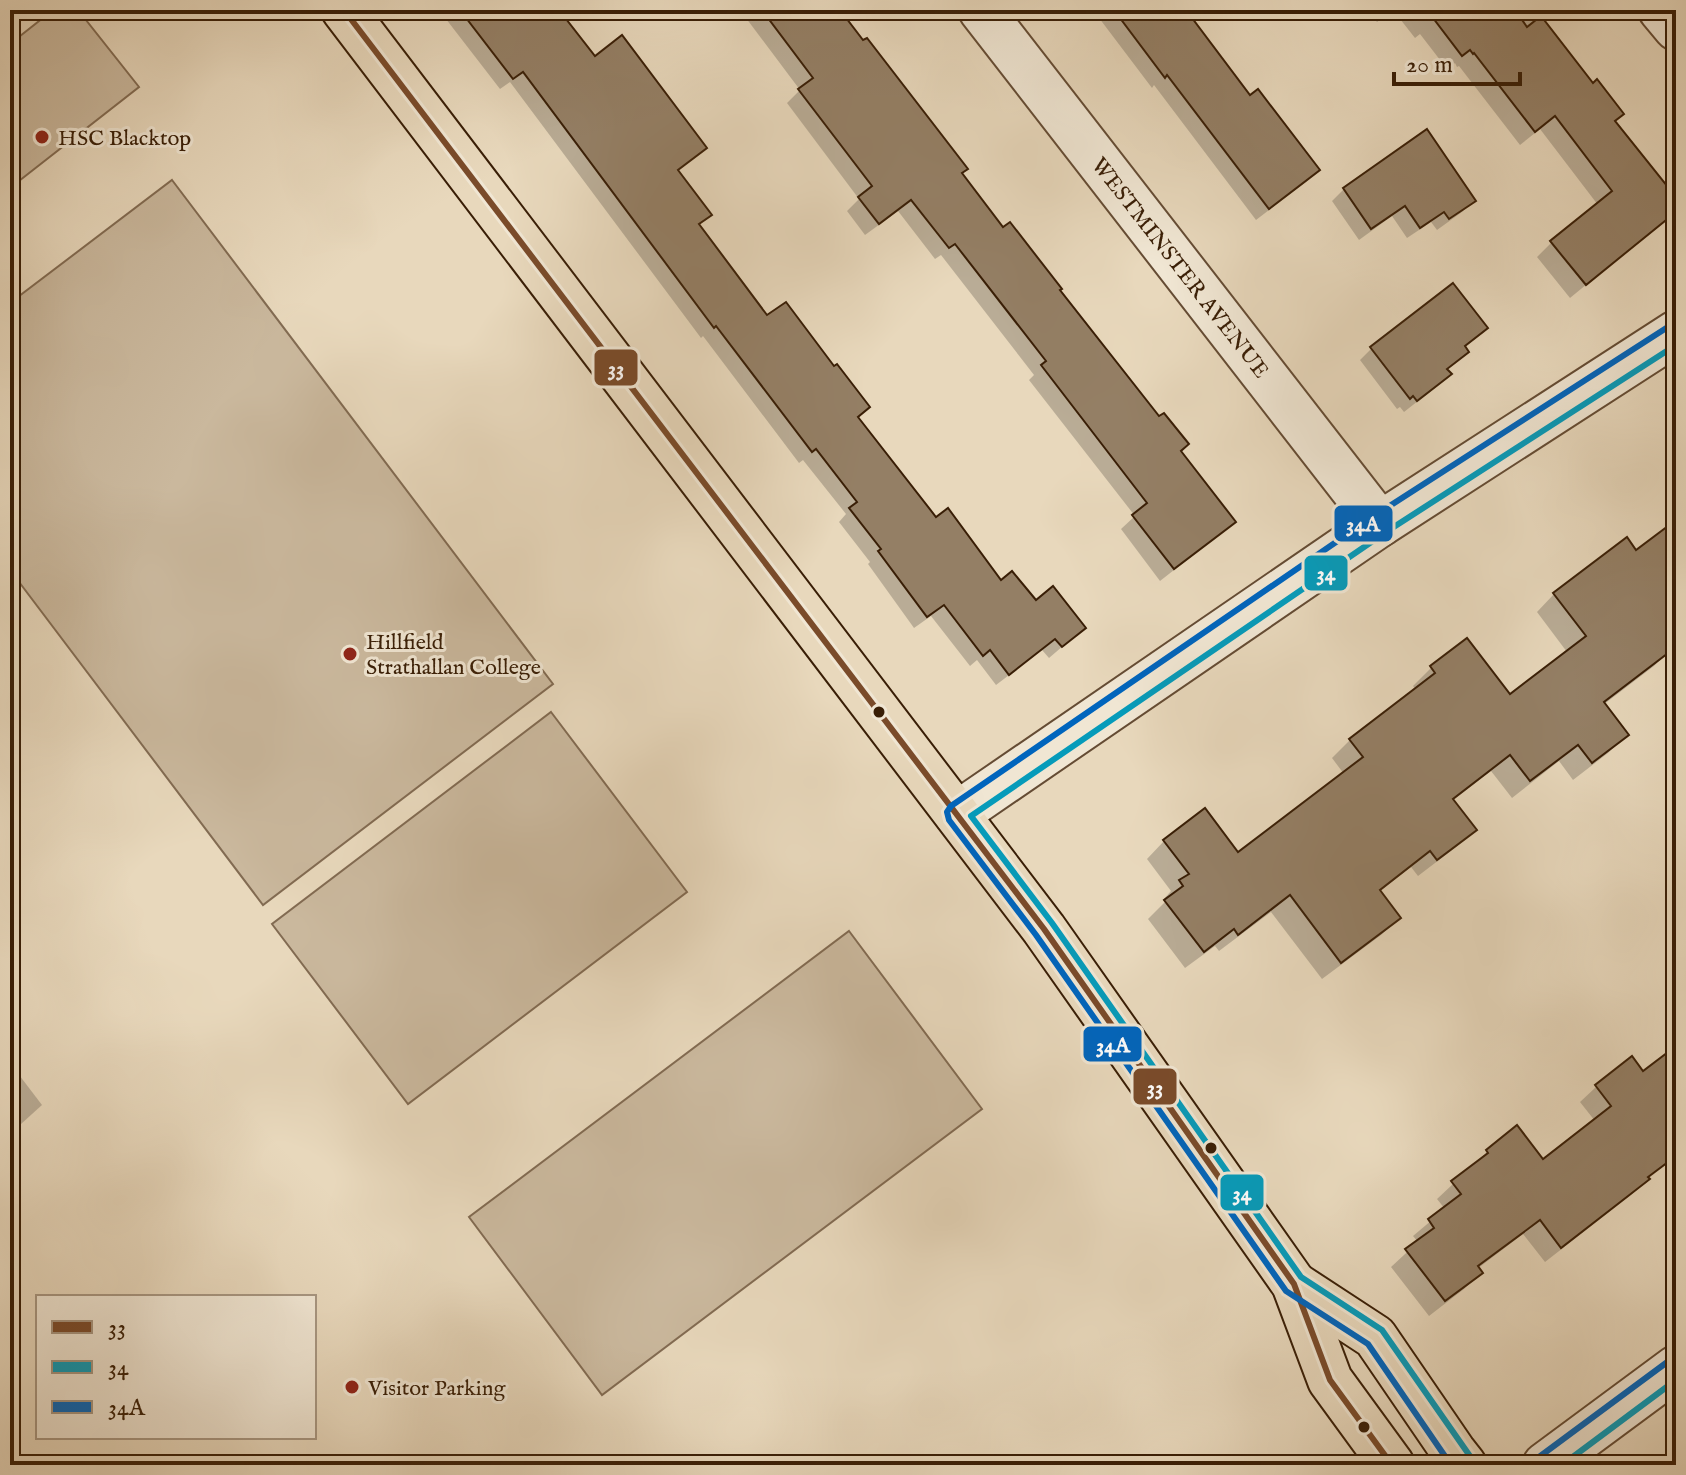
<svg xmlns="http://www.w3.org/2000/svg" width="1686" height="1475" font-family="'IM FELL English',serif">
<style>
.green{fill:#cab89d;stroke:#826b52;stroke-width:2}
.shadow{fill:#0003}
.building{fill:#947f65;stroke:#391e06;stroke-width:2}
.lines{fill:none;stroke-linecap:round;stroke-linejoin:round}
.minor-casing{stroke:#654c34;stroke-width:48}
.major-casing{stroke:#391e06;stroke-width:48}
.minor{stroke:#f0e6d3;stroke-width:44}
.major{stroke:#e8d8bc;stroke-width:44}
.bus-1-casing{stroke:#f0e6d3;stroke-width:12}
.bus-2-casing{stroke:#f0e6d3;stroke-width:12}
.bus-3-casing{stroke:#f0e6d3;stroke-width:12}
.bus-1{stroke:#7a4b2a;stroke-width:6}
.bus-2{stroke:#069bba;stroke-width:6}
.bus-3{stroke:#0065bd;stroke-width:6}
.poi-dot{fill:#8f2418;stroke:#f0e6d3;stroke-width:3}
.bus-dot{fill:#391e06;stroke:#f0e6d3;stroke-width:3}
.labels{text-anchor:middle;stroke-width:6;stroke-linejoin:round;paint-order:stroke}
.poi-label{font-size:22px;fill:#391e06;stroke:#f0e6d3;text-anchor:start}
.street-label{font-size:22px;fill:#391e06;stroke:#f0e6d3}
.line-badge{stroke:#f0e6d3;stroke-width:3}
.badge-label{font-size:22px;text-anchor:middle;font-weight:bold;fill:#fff}
</style>
<rect width="100%" height="100%" fill="#e8d8bc"/>
<filter id="stains"><feTurbulence type="fractalNoise" baseFrequency=".0025" numOctaves="4"/><feColorMatrix values="0 0 0 0 .2 0 0 0 0 .09 0 0 0 0 .02 0 0 0 .5 -.17"/></filter>
<radialGradient id="worn" r=".72"><stop offset=".6" stop-color="#630" stop-opacity="0"/><stop offset="1" stop-color="#630" stop-opacity=".3"/></radialGradient>
<g class="green">
<path d="M53,10h25l61,77 -129,101v-144z"/>
<path d="M172,180l381,504 -290,221 -253,-335v-267z"/>
<path d="M551,712l136,180 -279,212 -136,-180z"/>
<path d="M849,931l133,178 -380,286 -133,-178z"/>
</g>
<g class="shadow">
<path d="M439,10h118l38,49 110,89 -28,23 32,44 -11,10 69,93 90,100 79,102 64,62 84,46 -35,30 -7,-8 -46,35 -19,-25 -7,6 -39,-50 -17,12 -46,-64 2,-2 -31,-40 7,-8 -43,-54 -4,3 -96,-127 -2,2 -191,-256 -10,7z"/>
<path d="M740,10h97l123,164 273,348 -13,12 -60,47 -39,-52 14,-13 -106,-136 5,-5 -93,-120 -6,4 -37,-48 -33,24 -18,-24 12,-12 -72,-96 13,-13z"/>
<path d="M1093,10h90l66,88 69,72 -12,12 -50,38 -102,-135 -2,3z"/>
<path d="M1368,10h24l-15,12z"/>
<path d="M1393,10h141l58,76 22,36 62,78v11l-106,87 -33,-41 14,-14 47,-38 -58,-76 -20,16 -61,-79 -2,1 -2,-4 -8,6 -27,-35 -5,4z"/>
<path d="M1344,189l130,11 -12,12 -25,18 -6,-8 -24,16 -15,-22 -33,24 -27,-39z"/>
<path d="M1485,328l-22,20 4,4 -21,18 3,4 -12,12 -33,26 -4,-5 -3,2 -37,-49 12,-12z"/>
<path d="M1676,522v91l-4,35 -18,18 -51,39 23,30 -18,18 -35,27 -14,-19 -47,37 -21,-27 -39,30 22,29 -18,17 -38,29 -7,-9 -32,25 20,26 -18,17 -59,44 -51,-67 -52,39 -4,-5 -30,22 -37,-49 17,-17 -2,-2 8,-9 -24,-32 17,-18 74,14 106,-81 -12,-16 18,-18 66,-50 -3,-4 18,-18 35,-27 43,56 58,-45 -30,-40 17,-18 82,-41z"/>
<path d="M1676,1049v108l-31,24 -14,14 -86,67 -22,-28 -46,35 3,4 -16,16 -35,27 -38,-49 27,-25 -5,-6 32,-27 -8,-10 50,-47 56,10 52,-41 -15,-19 16,-15 35,-28 12,15z"/>
<path d="M10,1063l32,42 -32,29z"/>
</g>
<g class="building">
<path d="M460,10h99l36,46 27,-21 85,113 -29,22 34,45 -13,9 68,91 19,-13 48,64 3,-2 33,43 -12,10 78,100 12,-9 53,72 11,-9 24,29 17,-14 33,42 -24,19 -7,-8 -46,36 -19,-25 -7,6 -39,-51 -17,12 -49,-66 3,-2 -32,-41 8,-6 -41,-53 -4,3 -96,-126 -2,2 -191,-256 -10,7z"/>
<path d="M762,10h78l23,30 4,-2 101,131 -6,4 41,54 7,-5 52,67 -2,1 99,126 5,-3 25,31 -8,7 55,71 -62,47 -42,-54 15,-12 -106,-138 5,-4 -91,-117 -6,4 -38,-48 -32,24 -21,-27 14,-11 -74,-97 15,-11z"/>
<path d="M1114,10h72l64,85 8,-6 62,81 -51,39 -102,-134 -2,3z"/>
<path d="M1427,10h88l12,17 14,-11 52,67 4,-4 27,35 -9,7 61,76v15l-90,73 -36,-44 62,-50 -57,-75 -20,16 -61,-79 -1,1 -3,-4 -8,6z"/>
<path d="M1427,129l49,72 -27,18 -5,-7 -24,16 -15,-22 -34,23 -28,-41z"/>
<path d="M1453,283l35,45 -23,18 4,6 -22,17 5,5 -35,27 -4,-5 -3,3 -40,-52z"/>
<path d="M1676,520v127l-72,55 25,33 -37,28 -14,-18 -48,36 -20,-26 -57,44 24,31 -40,30 -7,-9 -50,39 21,28 -60,45 -51,-68 -52,40 -4,-6 -30,23 -40,-52 19,-14 -4,-6 10,-6 -26,-34 42,-32 33,44 125,-95 -14,-18 86,-66 -5,-7 37,-28 43,56 76,-58 -33,-43 74,-56 9,13z"/>
<path d="M1676,1046v110l-28,21 2,2 -89,69 -21,-28 -62,46 5,7 -38,28 -40,-52 29,-21 -6,-9 33,-25 -10,-13 37,-28 -2,-3 31,-25 26,34 68,-53 -16,-21 37,-29 11,15z"/>
</g>
<g class="lines">
<defs>
<g id="minor">
<path d="M981,10l399,514"/>
<path d="M1661,10l15,18"/>
<path d="M957,814l423,-290 296,-191"/>
<path d="M1545,1465l131,-97"/>
</g>
<g id="major">
<path d="M344,10l700,919 250,355 36,96 62,85"/>
<path d="M1294,1284l81,53 78,114 11,14"/>
</g>
</defs>
<use href="#minor" class="minor-casing"/>
<use href="#major" class="major-casing"/>
<use href="#minor" class="minor"/>
<use href="#major" class="major"/>
<defs>
<path id="bus-1" d="M344,10l700,919 250,355 36,96 62,85"/>
<g id="bus-2">
<path d="M1472,1459l-90,-129 -81,-53 -249,-354 -81,-107 415,-284 290,-187"/>
<path d="M1562,1465l114,-85"/>
</g>
<g id="bus-3">
<path d="M1539,1457l131,-97"/>
<path d="M1451,1465l-83,-121 -82,-53 -250,-356 -87,-115 -2,-8 4,-6 423,-290 297,-191"/>
</g>
</defs>
<use href="#bus-1" class="bus-1-casing"/>
<use href="#bus-2" class="bus-2-casing"/>
<use href="#bus-3" class="bus-3-casing"/>
<use href="#bus-1" class="bus-1"/>
<use href="#bus-2" class="bus-2"/>
<use href="#bus-3" class="bus-3"/>
</g>
<g class="poi-dot">
<circle cx="42" cy="137" r="8"/>
<circle cx="350" cy="654" r="8"/>
<circle cx="352" cy="1387" r="8"/>
</g>
<g class="bus-dot">
<circle cx="879" cy="712" r="7"/>
<circle cx="1211" cy="1148" r="7"/>
<circle cx="1364" cy="1427" r="7"/>
</g>
<g class="labels">
<g class="poi-label">
<text x="58" y="145">HSC Blacktop</text>
<text x="366" y="649">Hillfield<tspan x="366" dy="25">Strathallan College</tspan></text>
<text x="368" y="1395">Visitor Parking</text>
</g>
<g class="street-label">
<text transform="translate(1181 267) rotate(52)" y="8">WESTMINSTER AVENUE</text>
</g>
</g>
<g class="line-badge">
<rect x="593" y="348" width="46" height="39" rx="8" fill="#7a4b2a"/>
<rect x="1333" y="504" width="61" height="39" rx="8" fill="#0065bd"/>
<rect x="1303" y="554" width="46" height="38" rx="8" fill="#069bba"/>
<rect x="1082" y="1025" width="61" height="38" rx="8" fill="#0065bd"/>
<rect x="1132" y="1067" width="46" height="39" rx="8" fill="#7a4b2a"/>
<rect x="1219" y="1173" width="46" height="39" rx="8" fill="#069bba"/>
</g>
<g class="badge-label">
<text x="616" y="375">33</text>
<text x="1363" y="531">34A</text>
<text x="1326" y="580">34</text>
<text x="1113" y="1052">34A</text>
<text x="1155" y="1094">33</text>
<text x="1242" y="1200">34</text>
</g>
<rect width="1686" height="1475" fill="none" stroke="#e8d8bc" stroke-width="40"/>
<rect x="12" y="12" width="1662" height="1451" fill="none" stroke="#391e06" stroke-width="4"/>
<rect x="20" y="20" width="1646" height="1435" fill="none" stroke="#391e06" stroke-width="2"/>
<rect x="36" y="1295" width="280" height="144" fill="#f0e6d3" stroke="#a79681" stroke-width="2"/>
<rect x="52" y="1321" width="40" height="12" fill="#7a4b2a" stroke="#a79681" stroke-width="2"/>
<text x="108" y="1335" font-size="24" fill="#391e06">33</text>
<rect x="52" y="1361" width="40" height="12" fill="#069bba" stroke="#a79681" stroke-width="2"/>
<text x="108" y="1375" font-size="24" fill="#391e06">34</text>
<rect x="52" y="1401" width="40" height="12" fill="#0065bd" stroke="#a79681" stroke-width="2"/>
<text x="108" y="1415" font-size="24" fill="#391e06">34A</text>
<path d="M1394 72v12h126v-12" fill="none" stroke="#391e06" stroke-width="4"/>
<text x="1406" y="72" font-size="24" fill="#391e06" stroke="#f0e6d3" stroke-width="6" paint-order="stroke">20 m</text>
<rect width="100%" height="100%" filter="url(#stains)"/>
<rect width="100%" height="100%" fill="url(#worn)"/>
</svg>
